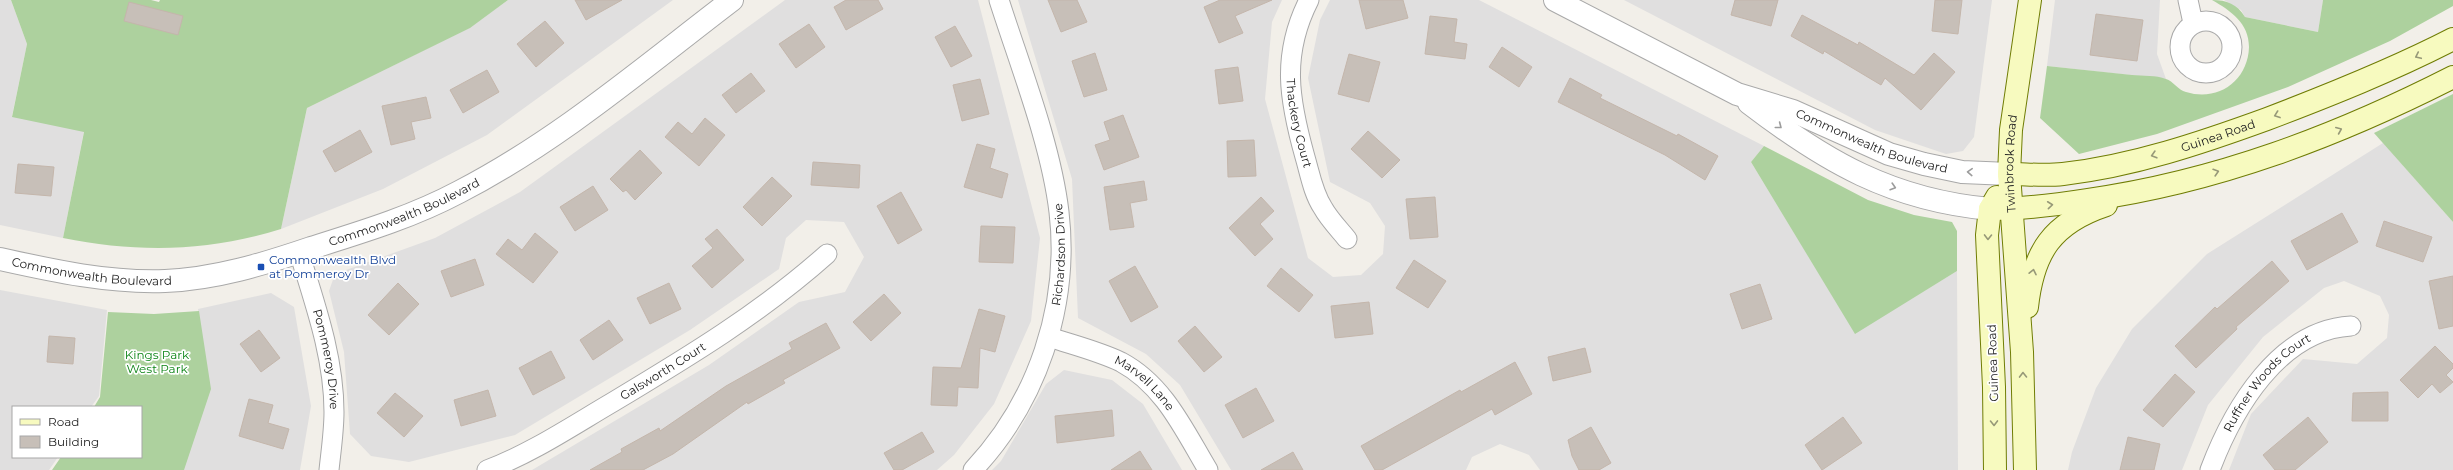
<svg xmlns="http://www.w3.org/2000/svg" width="2453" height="470" font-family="Montserrat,sans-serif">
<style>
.residential{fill:#e0dfdf}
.forest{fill:#add19e}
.building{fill:#c7bfb8;stroke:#c4b6ab}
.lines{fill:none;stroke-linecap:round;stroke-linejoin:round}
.minor-casing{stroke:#a9a9a9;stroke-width:21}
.tertiary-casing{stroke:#a9a9a9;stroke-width:24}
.secondary-casing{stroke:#707d05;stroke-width:24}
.minor{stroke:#fff;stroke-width:19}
.tertiary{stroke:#fff;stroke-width:22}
.secondary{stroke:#f7fabf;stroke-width:22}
.oneway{stroke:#979978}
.oneway2{stroke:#9c9c9c}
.transit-dot{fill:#1a4fb4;stroke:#fff;stroke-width:1.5}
.labels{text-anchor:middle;stroke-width:3.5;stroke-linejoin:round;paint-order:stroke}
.street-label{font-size:12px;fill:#222;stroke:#fff}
.transit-label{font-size:12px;fill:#164399;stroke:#fff;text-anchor:start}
.park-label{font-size:12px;fill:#0c8416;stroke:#fff}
</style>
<rect width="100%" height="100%" fill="#f2efe9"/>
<g class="residential">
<path d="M0,0h11l16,44 -15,72 72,15 -21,107 -63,-13z"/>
<path d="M508,0h165l-186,135 -104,54 -102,40 26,-121 162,-80z"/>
<path d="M785,0h193l62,238 -9,83 -37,83 -40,51 -17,15h-405l177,-105 90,-63 46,-10 19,-35 -20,-35 -38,-2 -20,18 -7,31 -89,61 -175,105 -106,27 -38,-6 -21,-22 -6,-82 -15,-61 6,-17 100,-36 85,-46z"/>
<path d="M1018,0h264l-10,22 -7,77 43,159 25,19 28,-2 22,-21 2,-28 -15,-23 -40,-21 -22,-104 12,-58 10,-20h149l285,146 -13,16 104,171 102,-62 1,199h-418l-11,-15 -29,-11 -28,13 -6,13h-235l-51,-85 -34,-31 -68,-36 -6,-139z"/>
<path d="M1624,0h368l-18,137 -11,14 -17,3 -71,-24z"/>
<path d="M2055,0h105l-3,54 9,25 -119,-13z"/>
<path d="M2224,0h99l-5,32 -73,-15 -4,-7z"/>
<path d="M2383,143l70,79v248h-224l22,-56 52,-55 54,5 30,-26 2,-23 -9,-19 -36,-15 -20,7 -61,49 -55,68 -26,65h-114l4,-18 24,-64 36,-59 75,-75z"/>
<path d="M0,290l107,20 -8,86 -8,11h-78v50h45l-9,13h-49z"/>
<path d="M271,293l23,14 17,99 -11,64h-118l27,-83 -11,-78z"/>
<path d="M1064,370l48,10 31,24 39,66h-190l9,-9 45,-77z"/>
</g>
<g class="forest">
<path d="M11,0h140l8,2 1,-2h348l-38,28 -163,80 -26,121c-72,23 -144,24 -218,9l21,-106 -72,-15 15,-73z"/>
<path d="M2212,0c15,0 25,4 33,17l73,15 5,-32h130v6l-63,35 -102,46 -131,47 -78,20 -39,-36 7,-52c28,3 57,6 85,9 11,1 24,0 34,4 7,2 12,11 20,13 32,10 62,-11 63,-45 0,-24 -18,-36 -37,-47z"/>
<path d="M2453,94v128l-79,-89z"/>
<path d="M1764,146l104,54 46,15 38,7 5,9v40l-102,63 -104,-172z"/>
<path d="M199,311l12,78 -27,81h-132l9,-13h80v-50h-47l6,-10 8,-85 46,2z"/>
</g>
<g class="building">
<path d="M575,0h47l-36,20z"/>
<path d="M846,0h32l5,9 -37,21 -12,-23z"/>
<path d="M1048,0h29l10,22 -26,10z"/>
<path d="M1220,0h52l-37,16 8,17 -24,10 -15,-36z"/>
<path d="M1359,0h44l5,18 -42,11z"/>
<path d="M1735,0h43l-7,26 -40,-11z"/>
<path d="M1935,0h27l-4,34 -26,-3z"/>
<path d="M129,2l54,14 -5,19 -54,-14z"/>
<path d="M2096,14l47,6 -6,41 -47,-6z"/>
<path d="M1802,15l56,30 1,-3 55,33 20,-22 21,19 -34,38 -36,-32 -4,7 -57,-34 -1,3 -32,-18z"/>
<path d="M1430,16l27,3 -3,23 13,2 -2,15 -40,-5z"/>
<path d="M545,21l19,22 -28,24 -19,-23z"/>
<path d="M809,24l16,23 -29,21 -17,-24z"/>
<path d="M955,26l17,30 -21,11 -16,-30z"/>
<path d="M1502,47l30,20 -13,20 -30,-20z"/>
<path d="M1095,53l12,37 -23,7 -12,-36z"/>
<path d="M1349,54l31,8 -11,40 -31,-8z"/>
<path d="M1238,67l5,34 -24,3 -4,-34z"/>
<path d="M487,70l12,22 -36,21 -13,-23z"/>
<path d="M751,73l14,18 -29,22 -14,-18z"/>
<path d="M1570,78l32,17 -2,3 77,38 1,-2 40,22 -13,24 -40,-25 -107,-53z"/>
<path d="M980,79l9,35 -27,7 -9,-36z"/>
<path d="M426,97l5,21 -20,4 4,17 -24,6 -9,-39z"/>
<path d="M1123,115l16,42 -35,13 -9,-25 15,-5 -6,-18z"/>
<path d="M705,118l20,17 -26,31 -34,-29 13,-15 14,12z"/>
<path d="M360,130l12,22 -37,20 -12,-21z"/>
<path d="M1368,131l32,29 -18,18 -31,-29z"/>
<path d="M1254,140l2,36 -28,1 -1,-36z"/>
<path d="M977,144l18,5 -5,19 18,6 -6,24 -38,-11z"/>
<path d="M640,150l22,23 -27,27 -9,-10 -3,2 -13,-13z"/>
<path d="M813,162l47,3 -1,23 -48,-3z"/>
<path d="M18,164l36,3 -3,29 -36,-3z"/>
<path d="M772,177l20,19 -30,30 -19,-19z"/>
<path d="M1144,181l3,19 -17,3 4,24 -24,3 -6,-43z"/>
<path d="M593,186l15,24 -33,21 -15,-24z"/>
<path d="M901,192l21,38 -24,14 -21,-38z"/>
<path d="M1261,197l13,14 -14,13 13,15 -18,17 -26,-28z"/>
<path d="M1435,197l3,40 -28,2 -4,-40z"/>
<path d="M2342,213l16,29 -51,28 -16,-29z"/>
<path d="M2384,221l48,16 -9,25 -47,-16z"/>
<path d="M981,226l34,1 -2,36 -34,-1z"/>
<path d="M717,229l27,31 -32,28 -20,-22 21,-18 -8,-9z"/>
<path d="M535,233l23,19 -25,31 -37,-29 12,-15 14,11z"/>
<path d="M475,259l9,26 -33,12 -10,-26z"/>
<path d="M1414,260l32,21 -18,27 -32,-20z"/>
<path d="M2272,261l17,20 -53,46 1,2 -41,39 -21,-22 40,-39 2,2z"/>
<path d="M1135,266l23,41 -27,15 -22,-41z"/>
<path d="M1281,268l32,27 -14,17 -32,-26z"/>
<path d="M2453,276v50l-14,3 -10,-48z"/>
<path d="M398,283l21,21 -30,31 -21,-20z"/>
<path d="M669,283l12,26 -31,15 -13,-26z"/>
<path d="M1760,284l12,35 -30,10 -12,-35z"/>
<path d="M884,294l17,19 -30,28 -18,-19z"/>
<path d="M1369,302l4,32 -38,4 -4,-32z"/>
<path d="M979,309l26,7 -10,36 -15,-4 -2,40 -20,-1 -1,19 -26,-1 2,-38 28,1z"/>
<path d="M609,320l14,20 -30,20 -13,-20z"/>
<path d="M826,323l14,25 -57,32 2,3 -37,21 -1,-2 -74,52 -30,16h-53l32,-18 -1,-3 38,-21 1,3 66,-45 66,-37 -3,-6z"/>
<path d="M1195,326l27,31 -18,15 -26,-31z"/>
<path d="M259,330l21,28 -19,14 -21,-28z"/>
<path d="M49,336l26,2 -2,26 -26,-2z"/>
<path d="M2435,346l18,18v4l-7,7 7,7 -13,11 -8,-9 -14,14 -18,-18z"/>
<path d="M1585,348l6,24 -38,9 -5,-24z"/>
<path d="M551,351l14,27 -32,17 -14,-27z"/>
<path d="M1515,362l17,32 -37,21 -3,-6 -110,61h-7l-14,-24 99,-56 1,2z"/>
<path d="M2175,374l20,18 -32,35 -20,-17z"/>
<path d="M1256,388l18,33 -31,17 -18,-33z"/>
<path d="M488,390l8,26 -35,10 -7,-26z"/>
<path d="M2388,392v29h-36l1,-28z"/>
<path d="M395,393l28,23 -19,21 -27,-24z"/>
<path d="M249,399l24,6 -5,18 21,6 -6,20 -44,-13z"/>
<path d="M1112,410l2,26 -57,7 -2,-27z"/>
<path d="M1843,417l19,26 -40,27 -17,-25z"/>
<path d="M2308,417l20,25 -33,28h-20l-12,-15z"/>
<path d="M1591,427l20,36 -12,7h-20l-7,-14 -4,-16z"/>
<path d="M922,432l12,20 -32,18h-8l-10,-17z"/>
<path d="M2128,437l32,7 -6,26h-34z"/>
<path d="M1140,451l12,19h-41z"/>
<path d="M1293,452l10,18h-42z"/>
</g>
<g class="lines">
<defs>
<g id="minor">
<path id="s1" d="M1309,0c-28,55 -20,100 -4,157 5,17 8,36 18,51 6,11 16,21 24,31"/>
<path d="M2188,0l5,23"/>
<circle cx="2206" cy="47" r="26"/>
<path id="s2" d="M299,252c16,52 35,105 35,160 0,19 -3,39 -5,58"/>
<path id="s3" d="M1049,337c24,8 49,14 72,25 43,23 63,68 87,108"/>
<path id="s4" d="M487,470c45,-17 85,-44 126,-68 75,-45 148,-89 214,-148"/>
<path id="s5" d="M973,470c64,-68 97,-164 86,-258 -8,-68 -39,-146 -60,-212"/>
<path id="s6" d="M2210,470c23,-61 69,-140 141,-144"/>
</g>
<g id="tertiary">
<path id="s7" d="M1555,0l182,94 56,17 96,43 35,10 38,8 47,2"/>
<path d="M1749,103c77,59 143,97 241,106"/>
<path id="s8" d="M0,259c54,12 109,24 165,22 50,-2 99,-17 146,-33 51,-16 101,-31 148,-56 99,-51 185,-125 273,-192"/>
</g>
<g id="secondary">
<path id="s9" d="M2009,174c17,0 36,2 54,0 70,-8 138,-31 204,-55 63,-24 126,-49 186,-80"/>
<path d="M1990,209c33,0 65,-4 97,-9 129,-18 250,-64 366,-123"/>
<path d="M2027,307c6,-55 25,-84 79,-102"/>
<path d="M1995,470l-1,-83 -7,-152 3,-26 7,-12"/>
<path id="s10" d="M2025,470l-3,-118 -13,-178 2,-44 19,-130"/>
</g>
</defs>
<use href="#minor" class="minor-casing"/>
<use href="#tertiary" class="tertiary-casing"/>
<use href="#secondary" class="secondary-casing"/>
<use href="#minor" class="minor"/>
<use href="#tertiary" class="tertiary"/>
<use href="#secondary" class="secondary"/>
</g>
<defs><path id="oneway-chevron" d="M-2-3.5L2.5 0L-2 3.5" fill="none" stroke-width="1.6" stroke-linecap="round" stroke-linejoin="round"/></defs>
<g class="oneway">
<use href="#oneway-chevron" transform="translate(2418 56) rotate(155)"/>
<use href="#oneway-chevron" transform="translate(2277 115) rotate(160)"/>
<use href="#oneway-chevron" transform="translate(2339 130) rotate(-23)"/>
<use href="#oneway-chevron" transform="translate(2154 155) rotate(164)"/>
<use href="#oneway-chevron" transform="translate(2216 172) rotate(-17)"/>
<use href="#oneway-chevron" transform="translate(2050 205) rotate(-6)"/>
<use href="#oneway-chevron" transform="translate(1988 237) rotate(91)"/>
<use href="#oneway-chevron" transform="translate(2033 272) rotate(-78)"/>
<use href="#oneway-chevron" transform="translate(2023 375) rotate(-91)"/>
<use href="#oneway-chevron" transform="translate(1994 423) rotate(89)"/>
</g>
<g class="oneway2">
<use href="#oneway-chevron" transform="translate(1779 126) rotate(38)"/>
<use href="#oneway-chevron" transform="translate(1970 172) rotate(-177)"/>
<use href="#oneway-chevron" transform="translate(1893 187) rotate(17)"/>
</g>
<rect class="transit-dot" x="257" y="263" width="8" height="8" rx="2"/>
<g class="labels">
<g class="street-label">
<text dy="4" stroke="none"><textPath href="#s1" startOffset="127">Thackery Court</textPath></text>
<text dy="4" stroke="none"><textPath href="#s9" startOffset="214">Guinea Road</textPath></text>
<text dy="4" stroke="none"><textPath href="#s7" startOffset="348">Commonwealth Boulevard</textPath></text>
<text dy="4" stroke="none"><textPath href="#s10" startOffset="307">Twinbrook Road</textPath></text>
<text dy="4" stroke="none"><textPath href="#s8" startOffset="417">Commonwealth Boulevard</textPath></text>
<text dy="4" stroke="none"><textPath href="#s5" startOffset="238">Richardson Drive</textPath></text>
<text dy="4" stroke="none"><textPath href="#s8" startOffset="93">Commonwealth Boulevard</textPath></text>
<text dy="4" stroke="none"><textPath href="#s2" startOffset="111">Pommeroy Drive</textPath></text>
<text transform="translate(1993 363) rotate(-92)" y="4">Guinea Road</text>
<text dy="4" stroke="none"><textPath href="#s4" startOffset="202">Galsworth Court</textPath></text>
<text dy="4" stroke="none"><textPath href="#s6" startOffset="106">Ruffner Woods Court</textPath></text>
<text dy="4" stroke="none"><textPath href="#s3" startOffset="108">Marvell Lane</textPath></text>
</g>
<g class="transit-label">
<text x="269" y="264">Commonwealth Blvd<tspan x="269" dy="14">at Pommeroy Dr</tspan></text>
</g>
<g class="park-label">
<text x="157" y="359">Kings Park<tspan x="157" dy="14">West Park</tspan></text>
</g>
</g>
<rect x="12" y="406" width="130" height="52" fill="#ffffff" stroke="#a7a7a7"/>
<rect x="20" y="419" width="20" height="6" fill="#f7fabf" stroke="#a7a7a7"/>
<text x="48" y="426" font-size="12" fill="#222222">Road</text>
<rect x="20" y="436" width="20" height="12" fill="#c7bfb8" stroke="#a7a7a7"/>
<text x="48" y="446" font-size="12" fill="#222222">Building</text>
</svg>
